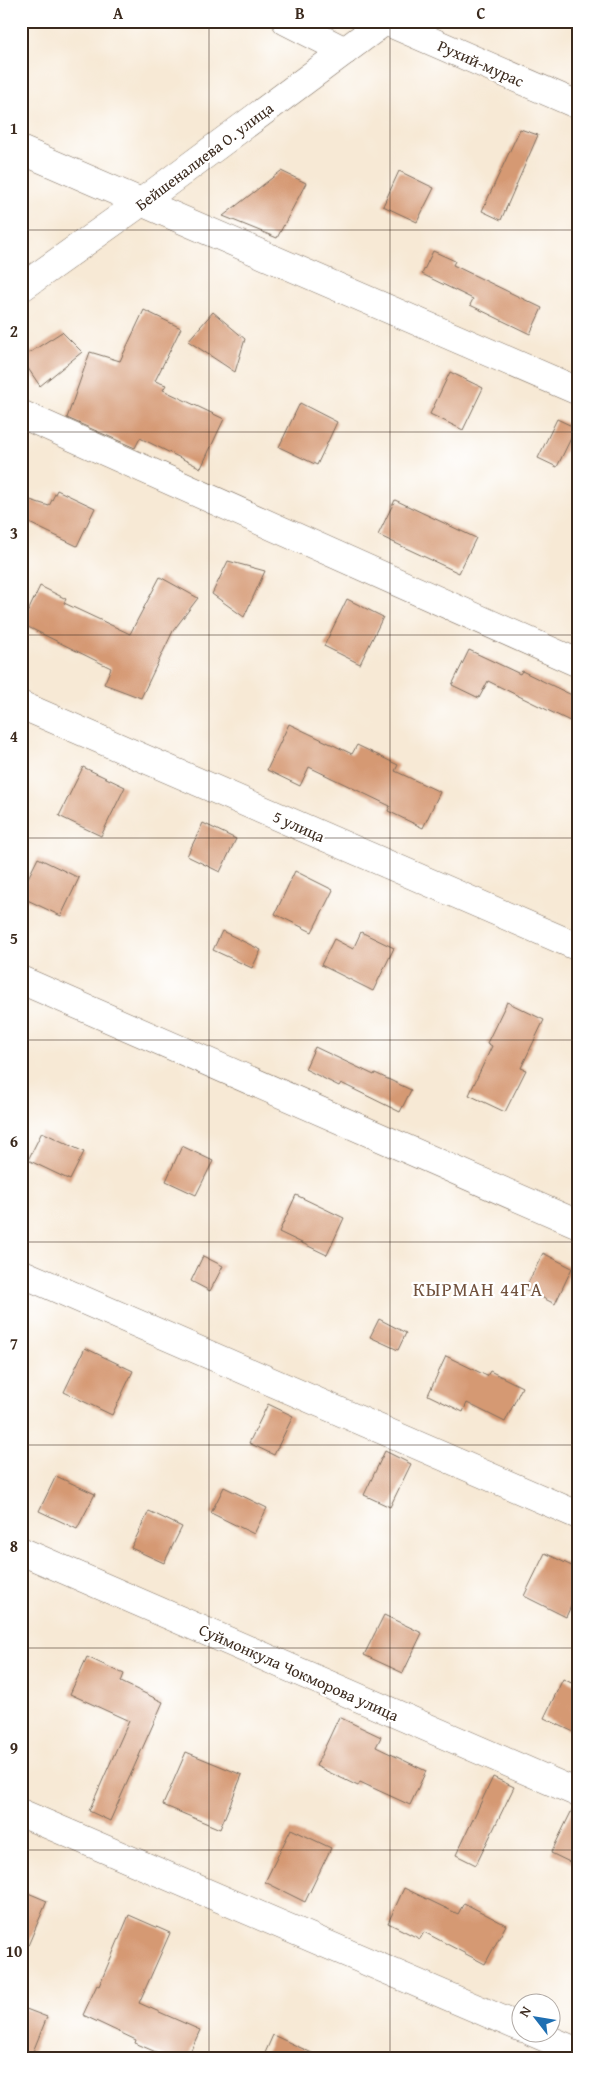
<svg xmlns="http://www.w3.org/2000/svg" width="599" height="2080" font-family="'Gentium Book Plus',serif">
<style>
.building{fill:#d59973}
.lines{fill:none;stroke-linecap:round;stroke-linejoin:round}
.street-casing{stroke:#7d6d5e;stroke-width:29}
.street{stroke:#fff;stroke-width:28}
.grid{fill:none;stroke:#3b2a1e;stroke-width:1;stroke-opacity:0.55}
.labels{text-anchor:middle;stroke-width:4.5;stroke-linejoin:round;paint-order:stroke}
.street-label{font-size:16px;fill:#3b2a1e;stroke:#fff}
.quarter-label{font-size:19px;letter-spacing:1px;fill:#71513c;stroke:#fff}
.neatline{fill:none;stroke:#3b2a1e;stroke-width:2}
.grid-label{font-size:16px;text-anchor:middle;font-weight:bold;fill:#3b2a1e}
</style>
<rect width="100%" height="100%" fill="#fff"/>
<filter id="ink" filterUnits="userSpaceOnUse"><feTurbulence type="fractalNoise" baseFrequency=".02" numOctaves="2"/><feDisplacementMap in="SourceGraphic" scale="10" xChannelSelector="R" yChannelSelector="G"/><feConvolveMatrix kernelMatrix="1 2 1 2 8 2 1 2 1" color-interpolation-filters="sRGB"/></filter>
<filter id="wash" filterUnits="userSpaceOnUse"><feTurbulence type="fractalNoise" baseFrequency=".0096" numOctaves="4" result="noise"/><feDisplacementMap in="SourceGraphic" scale="20" xChannelSelector="R" yChannelSelector="G"/><feGaussianBlur stdDeviation="1.12" result="paint"/><feColorMatrix in="noise" values="0 0 0 0 0 0 0 0 0 0 0 0 0 0 0 0 0 1.4 0 .05"/><feComposite in="paint" operator="in"/></filter>
<g filter="url(#wash)">
<rect width="100%" height="100%" fill="#f7e9d5"/>
<g id="blocks">
<g class="building">
<path d="M520,129l18,6 -37,85 -19,-9z"/>
<path d="M281,171l25,12 -29,55 -54,-22z"/>
<path d="M399,171l35,17 -17,34 -34,-16z"/>
<path d="M433,251l22,10 -2,4 89,43 -12,26 -60,-29 3,-6 -51,-25z"/>
<path d="M144,310l37,18 -26,53 11,4 -3,5 61,29 -23,49 -61,-30 -5,10 -68,-30 23,-66 30,9z"/>
<path d="M213,312l32,27 -10,33 -47,-31z"/>
<path d="M62,332l20,20 -42,34 -19,-28z"/>
<path d="M450,372l33,16 -20,42 -33,-16z"/>
<path d="M300,403l37,19 -20,43 -38,-18z"/>
<path d="M557,419l19,9 -19,39 -19,-9z"/>
<path d="M57,490l38,18 -18,38 -56,-27v-22l28,9z"/>
<path d="M395,500l81,38 -17,35 -81,-38z"/>
<path d="M228,561l37,10 -21,46 -32,-23z"/>
<path d="M160,577l38,21 -25,33 -32,67 -37,-14 7,-16 -89,-44 18,-38 26,13 -2,4 66,31z"/>
<path d="M347,599l36,18 -23,47 -36,-18z"/>
<path d="M469,650l51,24 2,-3 56,27v27l-90,-44 -9,17 -27,-13z"/>
<path d="M289,724l63,30 5,-9 41,20 -3,6 45,21 -17,36 -35,-17 2,-5 -81,-39 -9,19 -33,-16z"/>
<path d="M83,767l42,20 -24,49 -42,-20z"/>
<path d="M203,823l33,16 -16,33 -33,-16z"/>
<path d="M38,858l41,20 -18,38 -40,-19v-5z"/>
<path d="M295,871l38,19 -21,42 -37,-18z"/>
<path d="M222,931l39,19 -9,18 -39,-18z"/>
<path d="M361,932l33,16 -21,43 -52,-26 13,-26 19,10z"/>
<path d="M507,1002l37,18 -23,48 5,2 -21,42 -36,-17 23,-49 -5,-3z"/>
<path d="M315,1047l59,28 1,-2 36,17 -11,22 -59,-29 -2,3 -34,-17z"/>
<path d="M42,1132l42,20 -14,28 -42,-20z"/>
<path d="M182,1146l31,15 -17,34 -30,-14z"/>
<path d="M296,1195l48,23 -17,37 -48,-23z"/>
<path d="M543,1253l29,15 -17,36 -30,-15z"/>
<path d="M203,1256l20,10 -13,25 -19,-10z"/>
<path d="M379,1319l27,14 -8,17 -28,-13z"/>
<path d="M85,1348l48,23 -21,44 -48,-23z"/>
<path d="M446,1356l41,20 3,-5 32,16 -17,35 -38,-19 -4,9 -35,-17z"/>
<path d="M268,1404l25,12 -19,39 -25,-12z"/>
<path d="M385,1451l26,13 -21,43 -26,-12z"/>
<path d="M56,1476l39,18 -18,35 -38,-18z"/>
<path d="M224,1487l43,21 -13,26 -43,-21z"/>
<path d="M149,1511l33,16 -18,36 -33,-15z"/>
<path d="M545,1553l33,16v22l-12,26 -42,-21z"/>
<path d="M384,1615l38,18 -19,40 -39,-18z"/>
<path d="M87,1657l37,17 -3,8 42,20 -53,119 -21,-10 40,-90 -59,-27z"/>
<path d="M563,1679l15,7v48l-34,-16z"/>
<path d="M339,1717l42,20 -5,10 50,24 -16,34 -50,-23 -2,4 -42,-20z"/>
<path d="M186,1752l56,23 -22,54 -57,-24z"/>
<path d="M493,1777l21,10 -38,78 -20,-10z"/>
<path d="M573,1808h5v58l-27,-13z"/>
<path d="M291,1829l40,19 -26,54 -40,-20z"/>
<path d="M404,1888l54,26 6,-11 42,22 -21,39 -61,-32 -4,7 -32,-16z"/>
<path d="M21,1890l26,11 -26,61z"/>
<path d="M129,1915l41,18 -31,70 61,27 -13,29h-15l-37,-16 1,-3 -53,-25 14,-30 2,1z"/>
<path d="M21,2007l26,10 -17,42h-9z"/>
<path d="M273,2035l52,24h-48l-12,-6z"/>
</g>
</g>
</g>
<g filter="url(#ink)">
<use href="#blocks" fill-opacity="0" stroke="#7d6d5e" stroke-width="1"/>
<g class="lines">
<defs>
<g id="street">
<path d="M286,21l59,30"/>
<path d="M21,150l557,241"/>
<path d="M21,288l122,-87 242,-180 193,84"/>
<path d="M21,414l557,249"/>
<path d="M21,705l557,242"/>
<path d="M21,980l557,244"/>
<path d="M21,1273l557,242"/>
<path d="M21,1551l557,242"/>
<path d="M21,1813l501,215"/>
<path d="M532,2032l46,20"/>
</g>
</defs>
<use href="#street" class="street-casing"/>
<use href="#street" class="street"/>
</g>
</g>
<path class="grid" d="M209,21v2038M390,21v2038M21,230h557M21,432h557M21,635h557M21,838h557M21,1040h557M21,1242h557M21,1445h557M21,1648h557M21,1850h557"/>
<g class="labels">
<g class="street-label">
<text transform="translate(481 63) rotate(24)" y="6">Рухий-мурас</text>
<text transform="translate(204 156) rotate(-37)" y="6">Бейшеналиева О. улица</text>
<text transform="translate(299 826) rotate(24)" y="6">5 улица</text>
<text transform="translate(299 1672) rotate(24)" y="6">Суймонкула Чокморова улица</text>
</g>
<g class="quarter-label">
<text x="478" y="1296">КЫРМАН 44ГА</text>
</g>
</g>
<rect width="599" height="2080" fill="none" stroke="#fff" stroke-width="55"/>
<g transform="translate(536 2018) rotate(301)"><circle r="24" fill="#ffffff" stroke="#b1aaa5"/>
<path d="M0-4L9 19L0 12L-9 19Z" fill="#1f6fb2"/>
<text y="-8" font-size="14" font-weight="bold" text-anchor="middle" fill="#3b2a1e">N</text>
</g>
<rect x="28" y="28" width="544" height="2024" class="neatline"/>
<g class="grid-label">
<text x="118" y="19">A</text>
<text x="300" y="19">B</text>
<text x="481" y="19">C</text>
<text x="14" y="134">1</text>
<text x="14" y="337">2</text>
<text x="14" y="539">3</text>
<text x="14" y="742">4</text>
<text x="14" y="944">5</text>
<text x="14" y="1147">6</text>
<text x="14" y="1349">7</text>
<text x="14" y="1552">8</text>
<text x="14" y="1754">9</text>
<text x="14" y="1957">10</text>
</g>
</svg>
